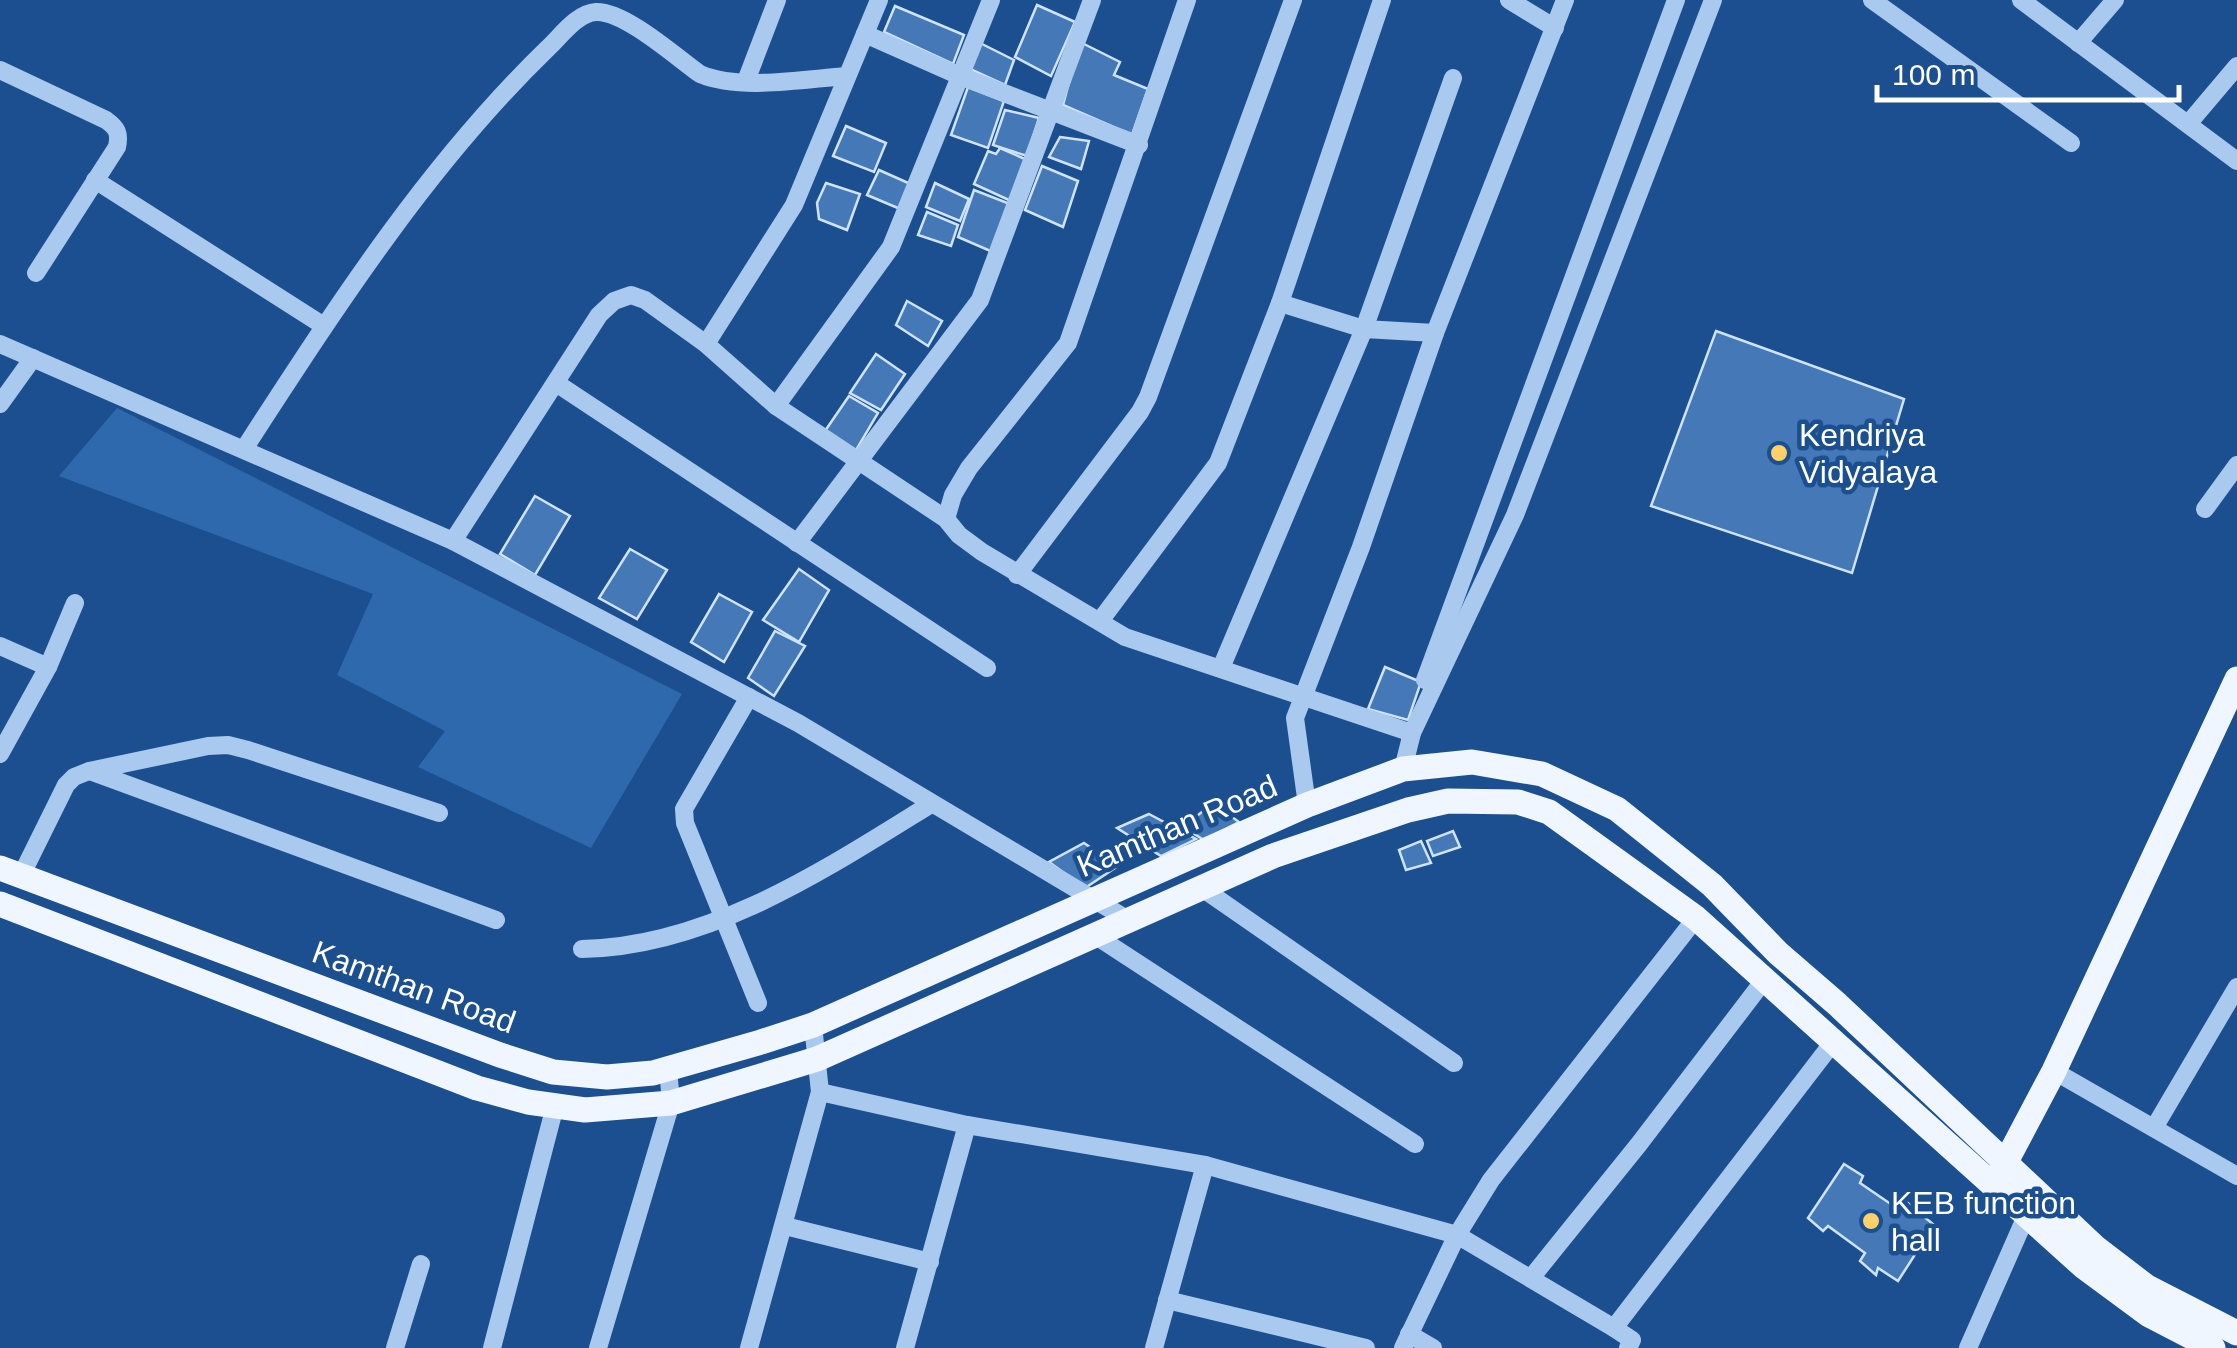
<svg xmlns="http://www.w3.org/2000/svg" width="2237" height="1348" font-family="Helvetica,sans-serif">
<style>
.green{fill:#2e69ad}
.building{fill:#4478b7;stroke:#cfe3fa;stroke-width:2.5}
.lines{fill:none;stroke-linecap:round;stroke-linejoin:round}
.minor{stroke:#a9c9ee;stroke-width:18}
.major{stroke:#f0f6ff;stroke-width:25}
.poi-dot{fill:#ffd166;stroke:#1b4f8f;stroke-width:4}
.labels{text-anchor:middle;stroke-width:9;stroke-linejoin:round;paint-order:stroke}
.poi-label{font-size:32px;fill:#fff;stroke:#1b4f8f;text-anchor:start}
.street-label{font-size:32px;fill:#fff;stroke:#1b4f8f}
</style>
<rect width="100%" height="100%" fill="#1b4f8f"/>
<path class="green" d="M117,408l565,286 -91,154 -173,-81 27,-36 -108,-56 36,-81 -314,-118z"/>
<g class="building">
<path d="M1037,5l38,17 -24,54 -36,-19z"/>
<path d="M895,6l69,29 -11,29 -69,-32z"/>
<path d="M1080,42l40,20 -6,13 34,14 -16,46 -69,-30z"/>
<path d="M980,43l34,17 -9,25 -35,-16z"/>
<path d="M968,87l36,14 -16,47 -37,-13z"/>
<path d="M1005,110l34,8 -12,38 -34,-11z"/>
<path d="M846,126l40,17 -12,29 -41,-16z"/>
<path d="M1060,137l29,4 -8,28 -32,-12z"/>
<path d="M1000,148l27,12 -16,41 -37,-17 14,-33 8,3z"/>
<path d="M1042,166l36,15 -15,46 -38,-17z"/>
<path d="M879,170l36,16 -10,25 -38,-16z"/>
<path d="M826,183l34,11 -13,36 -28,-11 -2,-16z"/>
<path d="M935,183l34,16 -9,22 -34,-14z"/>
<path d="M974,190l36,14 -15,49 -37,-16z"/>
<path d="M927,212l31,13 -7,21 -33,-11z"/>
<path d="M907,301l35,20 -14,25 -32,-21z"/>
<path d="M1716,331l188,68 -52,174 -201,-67z"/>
<path d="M876,354l29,20 -24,36 -31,-17z"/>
<path d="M849,396l29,17 -23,39 -30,-21z"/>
<path d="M535,496l35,20 -35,59 -35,-21z"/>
<path d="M630,549l37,21 -30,49 -38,-21z"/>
<path d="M799,569l30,21 -30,52 -36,-22z"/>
<path d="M719,594l33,18 -28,50 -33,-20z"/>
<path d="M775,631l30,15 -31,50 -26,-18z"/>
<path d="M1385,667l36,15 -13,38 -40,-11z"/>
<path d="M1213,803l26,19 -35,18 -21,-13z"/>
<path d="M1149,814l47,25 -35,17 -44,-28z"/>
<path d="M1453,831l7,16 -27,9 -6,-15z"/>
<path d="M1421,841l10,22 -25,7 -7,-20z"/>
<path d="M1084,843l34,23 -33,22 -36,-26z"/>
<path d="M1844,1164l19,12 -3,7 38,26 5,-10 31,26 -36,56 -20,-13 -2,7 -16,-14 5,-8 -37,-27 -5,5 -15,-13z"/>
</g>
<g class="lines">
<g class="minor">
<path d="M1382,0l-102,303 84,26 71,4"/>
<path d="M1509,0l46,28"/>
<path d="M1872,0l199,143"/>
<path d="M2021,0l216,161"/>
<path d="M865,34l95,42 179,69"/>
<path d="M2078,43l37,-43"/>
<path d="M0,70l106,50c11,8 14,13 11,27l-81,126"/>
<path d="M746,81l31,-81"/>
<path d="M2188,124l49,-58"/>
<path d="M95,180l229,146"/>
<path d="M0,344l453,197 345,182 332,198"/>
<path d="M706,344l88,-139 85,-205"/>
<path d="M556,383l431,285"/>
<path d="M0,404l33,-46"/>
<path d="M776,406l115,-159 100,-247"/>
<path d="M244,449c91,-140 183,-284 304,-401 13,-12 29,-35 48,-36 29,-1 80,45 104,62 40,17 104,5 147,2"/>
<path d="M2205,509l32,-44"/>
<path d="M946,519l7,-24 16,-27 99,-125 119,-343"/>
<path d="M453,541l146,-226 15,-14 17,-6 14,5 61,44 70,62 170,113 13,16 23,17 143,85 287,96"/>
<path d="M797,543l183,-243 112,-300"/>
<path d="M1017,575l123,-163 8,-15 145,-397"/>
<path d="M1100,621l118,-158 62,-160"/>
<path d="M0,646l48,21"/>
<path d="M1221,668l143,-339 89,-251"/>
<path d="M1425,680l251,-680"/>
<path d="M749,697l-65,112 1,14 73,180"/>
<path d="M0,754l48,-87 27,-64"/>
<path d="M1403,769l9,-36 103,-218 198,-515"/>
<path d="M90,771l406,149"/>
<path d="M1307,805l-12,-87 66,-171 74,-214 130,-333"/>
<path d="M21,876l45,-91 8,-8 15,-6 119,-25 20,-1 20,5 191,63"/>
<path d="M1202,888l252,175"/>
<path d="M1096,936l319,208"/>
<path d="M582,949c127,-2 244,-80 349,-145"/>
<path d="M2054,1071l183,105"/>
<path d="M820,1092l147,33 238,40 252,70 157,93 220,-287"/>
<path d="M2154,1128l83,-141"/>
<path d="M785,1226l145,36"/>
<path d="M1531,1278l108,-134 126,-165"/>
<path d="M1167,1300l199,48"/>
<path d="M1614,1328l18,12 -4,8"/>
<path d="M1409,1334l24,14"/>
<path d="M395,1348l26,-84"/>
<path d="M492,1348l63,-242"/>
<path d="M598,1348l73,-245 -3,-35"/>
<path d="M749,1348l71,-256 -7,-67"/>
<path d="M905,1348l62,-223"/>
<path d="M1154,1348l51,-183"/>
<path d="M1403,1348l54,-113 34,-55 205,-262"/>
<path d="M1968,1348l59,-134"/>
</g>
<g class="major">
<path d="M0,868l500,187 53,17 54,5 46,-4 108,-31 52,-17 494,-220 96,-36 69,-7 70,12 75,35 95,76 66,68 59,51 259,244 51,39 90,46"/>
<path d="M0,904l477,184 51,14 57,8 86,-7 146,-44 456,-203 135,-46 40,-9 70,1 31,10 147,106 388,349 65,48 64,33"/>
<path d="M1999,1175l55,-104 183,-392"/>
</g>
</g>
<g class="poi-dot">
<circle cx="1779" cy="453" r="10"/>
<circle cx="1871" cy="1221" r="10"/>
</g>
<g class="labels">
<g class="poi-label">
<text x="1799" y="446">Kendriya<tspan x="1799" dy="37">Vidyalaya</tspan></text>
<text x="1891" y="1214">KEB function<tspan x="1891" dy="37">hall</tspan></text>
</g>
<g class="street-label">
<text transform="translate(1177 826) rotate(-23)" y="11">Kamthan Road</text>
<text transform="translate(414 987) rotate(20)" y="11">Kamthan Road</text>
</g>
</g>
<path d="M1877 85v15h302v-15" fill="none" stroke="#ffffff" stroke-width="5"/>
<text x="1892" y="85" font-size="30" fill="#ffffff" stroke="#1b4f8f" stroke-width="8" paint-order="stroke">100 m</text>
</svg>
